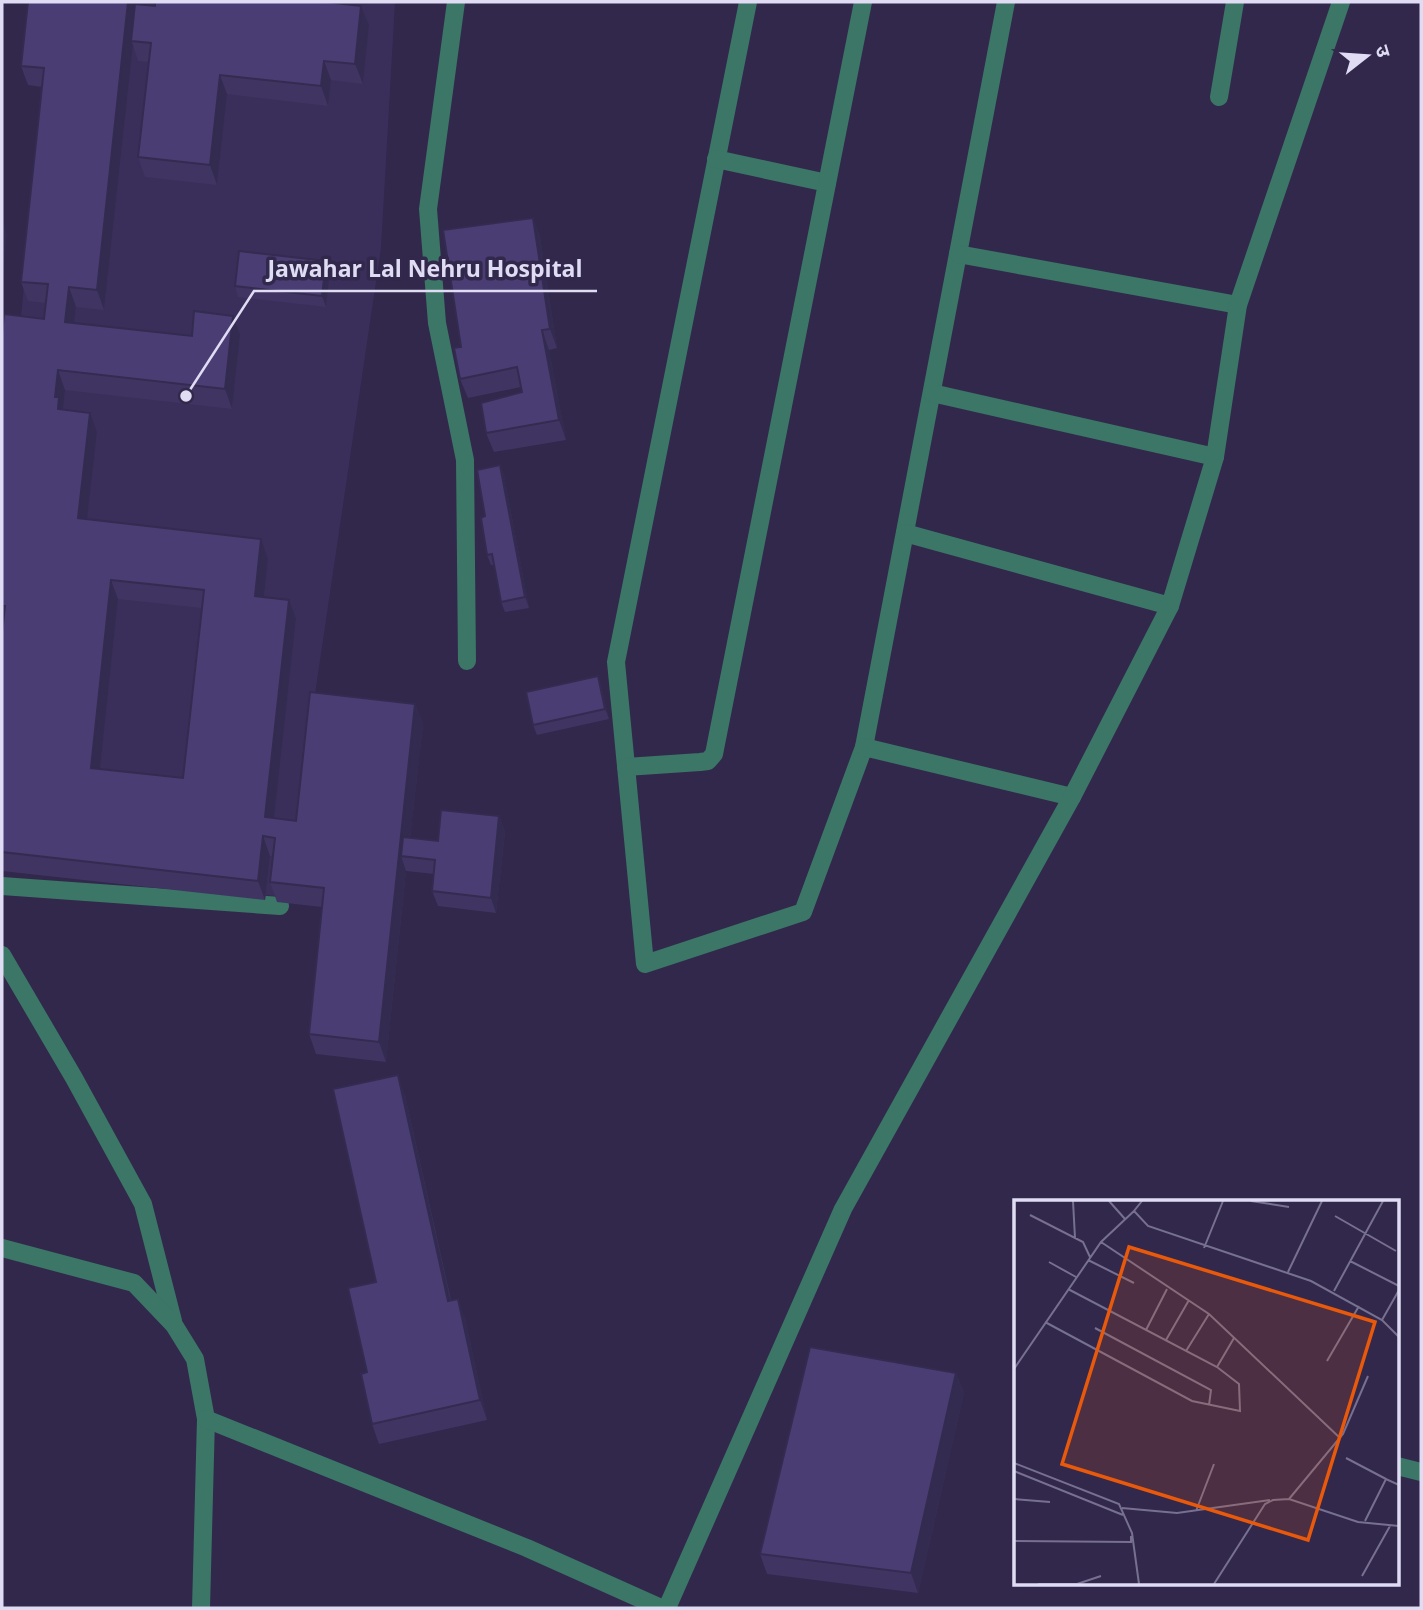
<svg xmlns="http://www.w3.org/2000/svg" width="1423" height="1610" font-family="'Open Sans','Noto Sans Devanagari',sans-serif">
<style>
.built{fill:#3a2f5a}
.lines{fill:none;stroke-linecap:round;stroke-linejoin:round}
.minor{stroke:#3b7666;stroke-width:18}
.wall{fill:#403463;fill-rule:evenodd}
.shaded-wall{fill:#342b50}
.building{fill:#4a3d73;stroke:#342b50;stroke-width:2;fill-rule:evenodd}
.inset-road{fill:none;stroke:#77708f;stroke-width:2}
.view{fill:#e8590c;fill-opacity:0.15;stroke:#e8590c;stroke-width:3.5}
.inset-edge{fill:none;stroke:#e0dcf3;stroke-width:3.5}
.leader{fill:none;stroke:#e0dcf3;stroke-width:2.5}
.callout-dot{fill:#e0dcf3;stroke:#31284c;stroke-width:2.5}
.callout-label{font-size:23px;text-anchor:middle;font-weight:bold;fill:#e0dcf3;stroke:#31284c;stroke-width:7;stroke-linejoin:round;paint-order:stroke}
</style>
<rect width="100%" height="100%" fill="#31284c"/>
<path class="built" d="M48,2h347l-14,246 -96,649 -283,-28v-352l23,-242z"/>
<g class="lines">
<g class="minor">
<path d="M456,2l-28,207 9,114 28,137 2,201"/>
<path d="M748,2l-132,660 29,302 158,-52 61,-165 142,-745"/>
<path d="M1219,97l16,-95"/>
<path d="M716,159l111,24"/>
<path d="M958,254l280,51"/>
<path d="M932,393l283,64"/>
<path d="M905,533l265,73"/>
<path d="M864,747l208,50"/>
<path d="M626,767l74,-5 8,-1 6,-7 149,-752"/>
<path d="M2,886l278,20"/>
<path d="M2,955l72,123 69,126 30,117"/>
<path d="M2,1248l132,35 40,42 21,34 11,60 -5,189"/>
<path d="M206,1419l321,129 134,60"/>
<path d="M1397,1466l24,6"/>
<path d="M667,1608l176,-399 229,-412 98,-191 45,-149 23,-152 103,-303"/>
</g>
</g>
<g class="wall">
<path d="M28,2h109v2l18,2h206l8,19 -6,59 -32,-4 -3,26 -101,-12 -10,91 -72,-8 -7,-20 11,-95 -11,-1 -5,-16 -29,265 -28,-3 -2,16 118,13 48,-1 -8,74 -167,-19 -2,18 1,2 26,3 7,19 -10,87 181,40 -4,38 32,22 -22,199 22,3 119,-117 8,20 -13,114 28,3 61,-25 6,16 -9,81 -58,-7 -6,-15 2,-17 -28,-3 -20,191 -70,-8 -7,-20 13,-127 -45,-5 -7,-20 3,-26h-3l-5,44 -263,-29v-238l1,-9h-1v-290l42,-15 2,-16 -18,-2 -7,-19 21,-195 -14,-2 -7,-19zM118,599l84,9 -19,170 -83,-9z"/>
<path d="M533,218l7,19 17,111 -8,2 17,90 -72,12 -8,-19 36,-41 -1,-5 -53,11 -8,-19z"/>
<path d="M326,261l4,10 -4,36 -88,-10 -3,-11z"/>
<path d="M500,465l4,10 25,133 -24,4 -4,-10 -7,-37h-3l-4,-10z"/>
<path d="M598,676l3,10 8,33 -72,16 -4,-10z"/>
<path d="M405,1095l46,205 14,18 22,102 -108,24 -7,-20 -5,-52 9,-90z"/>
<path d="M956,1373l8,20 -46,200 -151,-19 -7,-20z"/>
</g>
<g class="shaded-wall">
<path d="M128,2h9l-4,39h-2l2,4 -29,265 -7,-20z"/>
<path d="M361,6l8,19 -6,59 -8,-20z"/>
<path d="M324,61l7,19 -3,26 -7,-20z"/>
<path d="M220,75l7,19 -10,91 -7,-20z"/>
<path d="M533,218l7,19 17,111 -7,-19z"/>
<path d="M2,219l5,15 -5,50z"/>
<path d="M326,261l4,10 -4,36 -4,-11z"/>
<path d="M69,287l7,20 -4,34 -7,-19z"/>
<path d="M233,316l7,19 -8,74 -7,-20z"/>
<path d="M542,330l7,20 17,90 -7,-20z"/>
<path d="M58,370l7,20 -2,18 3,9 -8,-8 -3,-12z"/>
<path d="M90,413l7,19 -12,106 -7,-20z"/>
<path d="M500,465l4,10 25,133 -4,-11z"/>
<path d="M261,539l7,20 -6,56 -7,-19z"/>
<path d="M111,580l7,19 -20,189 -7,-20z"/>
<path d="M289,600l7,19 -24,218 -7,-20z"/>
<path d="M598,676l3,10 8,33 -4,-10z"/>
<path d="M415,704l8,20 -15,133 -7,-1 5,15 -20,191 -7,-20z"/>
<path d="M499,816l6,16 -9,81 -5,-15z"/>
<path d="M263,836l7,20 -5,44 -7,-19z"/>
<path d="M398,1075l7,20 50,226 -7,-20z"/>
<path d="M458,1299l7,19 22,102 -7,-20z"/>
<path d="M956,1373l8,20 -46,200 -7,-20z"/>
</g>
<g class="building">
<path d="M28,2h100l-31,288 -28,-3 -4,35 127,14 2,-25 39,5 -8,73 -167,-19 -3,27h4l-1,12 32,4 -12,105 183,21 -6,57 34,4 -24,217 31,4 14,-129 105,12 -36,338 -70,-8 15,-146 -54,-6 5,-44 -12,-2 -5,45 -256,-29v-219l3,-27h-3v-272l2,-20 40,5 4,-35 -27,-2 23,-214 -23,-2zM111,580l93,10 -21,188 -92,-10z"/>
<path d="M155,2h172l34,4 -6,58 -31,-3 -3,25 -101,-11 -10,90 -72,-8 13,-114 -20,-2 4,-37 20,2z"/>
<path d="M533,218l17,111 -8,1 17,90 -73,13 -5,-30 41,-11 -5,-25 -57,12 -6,-31 7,-1 -18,-117z"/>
<path d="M239,251l87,10 -4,35 -87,-10z"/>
<path d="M500,465l25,132 -24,5 -9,-48 -5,1 -6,-37 4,-2 -8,-46z"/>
<path d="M598,676l7,33 -72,16 -7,-33z"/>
<path d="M441,810l58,6 -8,82 -59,-7 3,-31 -34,-4 2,-19 35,4z"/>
<path d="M398,1075l50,226 10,-2 22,101 -108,24 -11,-50 6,-2 -19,-84 28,-6 -43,-193z"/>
<path d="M810,1347l146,26 -45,200 -151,-19z"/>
</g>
<g transform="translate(1014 1200)">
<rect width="385" height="385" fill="#31284c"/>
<path class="inset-road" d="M59,1l2,37M95,1l16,18M128,1l-8,10 14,15 163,55 71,39 17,17M237,1l38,6M16,15l53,27 7,15M321,16l61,35M87,42l108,72 131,124M190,48l19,-47M74,60l46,23M336,61l49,25M35,62l27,15M274,72l34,-71M320,91l49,-90M368,120l17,-30M31,122l147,79 48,10 -1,-27 -22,-17 -149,-78M81,128l116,62 -2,15M132,130l21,-41M152,140l23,-40M172,151l23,-37M313,161l32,-55M203,167l17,-29M0,169l87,-127 33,-31M332,258l40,21M0,263l105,41 13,29 7,51M0,271l109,44M0,299l36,3M275,299l54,-65 25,-58M108,308l55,5 93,-13M182,311l18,-47M351,321l21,-42 13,6M0,341l117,1v-6M348,376l28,-50M24,384h39l24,-8M200,384l51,-80 8,-4 16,-1 69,23 41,4"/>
<path class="view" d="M115,47l246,75 -67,218 -246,-76z"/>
<rect width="385" height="385" class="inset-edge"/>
</g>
<path class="leader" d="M186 396L254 291H597"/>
<circle class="callout-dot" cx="186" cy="396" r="7"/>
<g class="callout-label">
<text x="425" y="277">Jawahar Lal Nehru Hospital</text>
</g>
<rect width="1423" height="1610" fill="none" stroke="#e0dcf3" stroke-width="7"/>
<g transform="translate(1367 56) rotate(73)" stroke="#31284c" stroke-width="5" paint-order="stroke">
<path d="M0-5L12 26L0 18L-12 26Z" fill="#e0dcf3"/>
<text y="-10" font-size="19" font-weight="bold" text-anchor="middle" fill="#e0dcf3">उ</text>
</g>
</svg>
